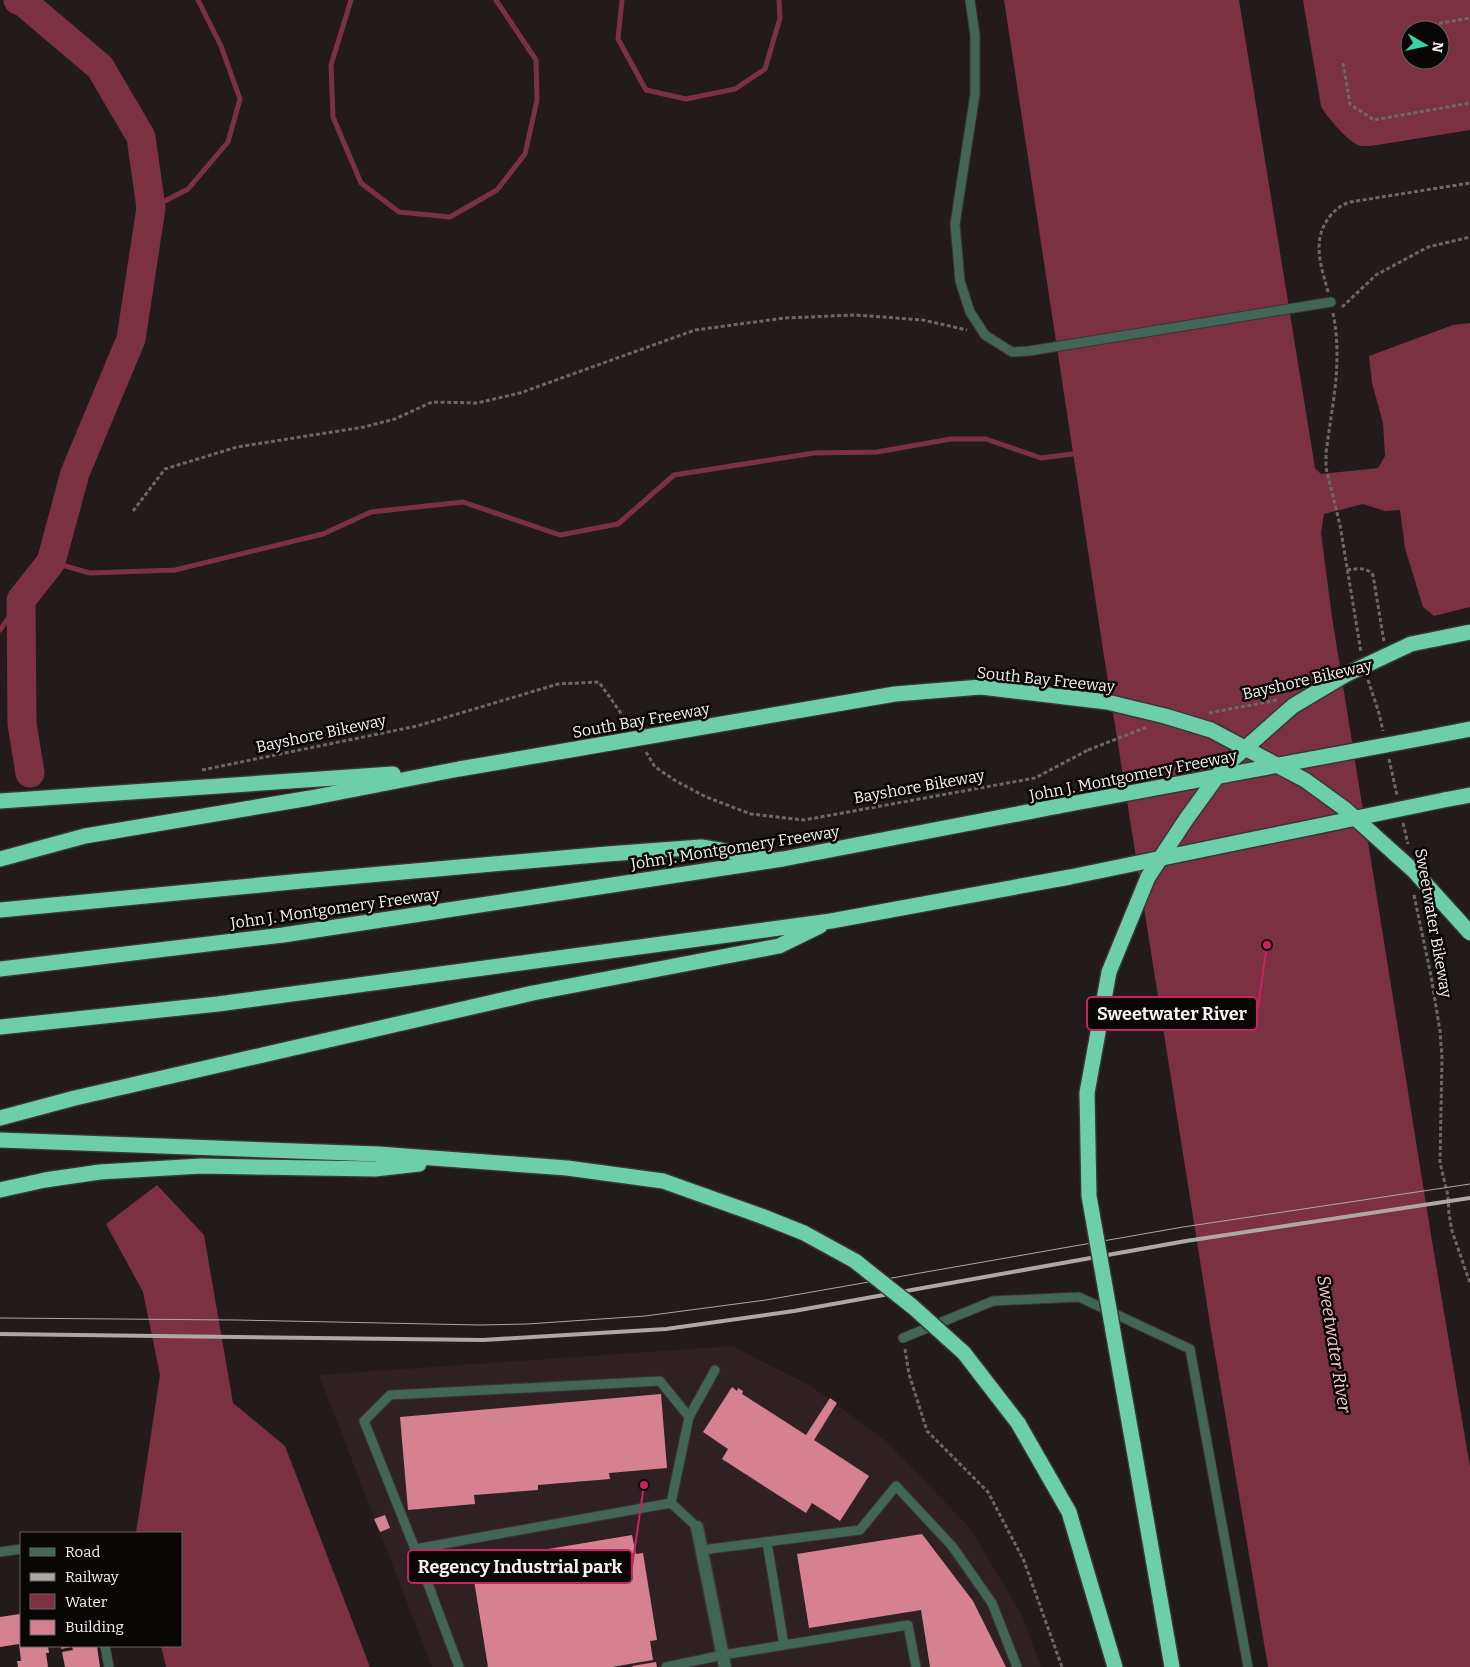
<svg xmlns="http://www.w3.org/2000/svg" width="1470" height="1667" font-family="Bitter,serif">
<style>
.built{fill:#2f2123}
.water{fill:#7c3143;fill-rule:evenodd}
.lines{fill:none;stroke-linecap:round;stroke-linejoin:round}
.stream{stroke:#7c3143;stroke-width:5}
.river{stroke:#7c3143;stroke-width:29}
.building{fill:#d68192}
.lane-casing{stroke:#3b3435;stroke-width:11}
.street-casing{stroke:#3b3435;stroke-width:15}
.highway-casing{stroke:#3b3435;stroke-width:18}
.path{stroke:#6e6667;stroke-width:3;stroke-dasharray:4 2.5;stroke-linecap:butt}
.lane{stroke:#416657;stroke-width:9}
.street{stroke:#416657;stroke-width:12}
.highway{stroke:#6dceab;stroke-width:15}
.tram{stroke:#aea7a8;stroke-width:1}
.rail{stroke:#aea7a8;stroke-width:4}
.highway-bridge-casing{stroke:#3b3435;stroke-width:18;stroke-linecap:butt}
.path-bridge{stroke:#6e6667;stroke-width:3;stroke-dasharray:4 2.5;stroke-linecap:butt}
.highway-bridge{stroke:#6dceab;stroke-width:15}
.labels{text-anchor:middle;stroke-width:5;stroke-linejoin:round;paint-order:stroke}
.street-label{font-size:16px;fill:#f6f0f1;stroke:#090606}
.water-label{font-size:18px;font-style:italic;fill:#f5c6cd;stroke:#090606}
.leader{fill:none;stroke:#c52362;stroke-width:2}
.callout-dot{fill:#c52362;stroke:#090606;stroke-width:2}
.callout{fill:#090606;stroke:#c52362;stroke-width:2}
.callout-label{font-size:18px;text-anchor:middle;font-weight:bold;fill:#f6f0f1}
</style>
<rect width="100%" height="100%" fill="#221a1b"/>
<path class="built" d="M732,1346l79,40 75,55 84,87 52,87 19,52h-609l-113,-292z"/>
<g class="water">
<path d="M1004,0h235l76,468 6,6 57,-6 7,-12 -2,-33 -11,-40 -3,-27 84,-31 17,-2v284l-36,9 -11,-9 -18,-59 -5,-38 -15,1 -22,-7 -39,10 -3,19 11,84 99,618 39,232v200h-202l-57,-337 -107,-674z"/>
<path d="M1303,0h167v130l-99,16c-5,0 -11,1 -15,-2 -10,-5 -30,-28 -35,-38zM1410,30h30v30h-30z"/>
<path d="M157,1185l47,50 29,168 52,43 85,221h-204l-5,-21h20v-113h-45l24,-158 -17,-83 -37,-68z"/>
</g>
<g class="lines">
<g class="stream">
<path d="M351,0l-20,65 2,52 28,66 38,29 51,5 47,-27 28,-36 12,-54 -1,-40 -40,-60"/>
<path d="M622,0l-4,39 28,51 40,9 49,-10 30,-20 15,-51 -1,-18"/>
<path d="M151,208l37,-19 40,-47 12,-43 -19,-53 -23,-46"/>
<path d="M51,562l39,11 85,-3 148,-36 48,-22 92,-10 97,33 58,-11 56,-49 140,-22 63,-1 74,-13h35l55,19 32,-4"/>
<path d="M0,630l21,-30"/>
</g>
<path class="river" d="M18,0l4,1 78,66 41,70 10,71 -20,131 -56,134 -24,89 -30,38 1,124 8,49"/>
</g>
<g class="building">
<path d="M732,1387l5,4 1,-3 5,3 -1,3 64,41 24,-37 7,5 -23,37 55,36 -29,45 -28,-18 -6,10 -84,-54 6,-10 -25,-17z"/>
<path d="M661,1394l6,74 -58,5 1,6 -72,6v5l-64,5 1,9 -67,6 -8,-93z"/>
<path d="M385,1515l5,13 -10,4 -6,-13z"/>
<path d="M922,1534l51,67 33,66h-76l-9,-57 -112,18 -12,-74z"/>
<path d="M632,1535l4,19 7,-1 14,87 -7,1 3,19 -41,7h-124l-17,-105z"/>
<path d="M20,1614l1,32h27l1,7h-3l2,14h-30l-1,-6h4l-2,-17 -19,3v-30z"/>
<path d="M61,1646h36l3,21h-35l-3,-15 11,-2 -1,-3 -11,2z"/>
<path d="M656,1662l1,5h-24l-1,-1z"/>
</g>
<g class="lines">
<defs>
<g id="lane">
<path d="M970,0l5,35v59l-20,130 5,57 10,31 15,23 27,17 17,-1 302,-49"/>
<path d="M903,1338l90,-37 86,-4 111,52 58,318"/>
<path d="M689,1417l26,-47"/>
<path d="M767,1542l17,103"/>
<path d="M415,1549l-51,-128 26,-26 270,-14 29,36 -18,86"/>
<path d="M702,1550l158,-20 36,-44 56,60 40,57 25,64"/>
<path d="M0,1552l21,-3"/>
<path d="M105,1646l4,21"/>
<path d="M459,1667l-44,-118 256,-46 26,24"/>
<path d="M666,1667l57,-12 185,-30 8,42"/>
</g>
<path id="street" d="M697,1527l28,140"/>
<g id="highway">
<path d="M1424,738l46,-9"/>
<path d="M1444,800l26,-5"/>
<path d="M0,801l393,-27"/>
<path d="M0,859l85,-23 225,-38 149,-29 111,-19"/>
<path d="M0,910l302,-29 305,-27 94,-7 66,10"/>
<path d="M0,969l283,-34 500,-76 276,-53"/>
<path d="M0,1027l218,-23 613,-83 239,-44"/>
<path d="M0,1118l75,-20 458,-105 246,-47 41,-20"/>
<path d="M0,1140l378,14 189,14 96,13 101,36"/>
<path d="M0,1190l45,-10 55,-8 101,-6 174,3 44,-5"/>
<path d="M1018,1423l51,89 46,155"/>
<path d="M1133,1444l39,223"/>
</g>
</defs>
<use href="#lane" class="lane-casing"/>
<use href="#street" class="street-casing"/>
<use href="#highway" class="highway-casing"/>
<g class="path">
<path d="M1407,29l63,-11"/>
<path d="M1343,63l7,41 24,16 96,-17"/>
<path d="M1328,292c-7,-27 -17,-52 2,-76 6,-7 11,-11 20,-14l120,-19"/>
<path d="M1342,307l34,-32 52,-28 42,-10"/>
<path d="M1333,313c10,50 -1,91 -7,140v15l14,57 21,127"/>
<path d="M133,511l32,-42 72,-22 127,-20 31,-8 37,-17 45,1 43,-10 175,-63 90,-12 70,-3 68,5 44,10"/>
<path d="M1347,570c10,-1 19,-4 26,5l11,67"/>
<path d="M1368,680l11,33 4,18"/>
<path d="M646,752l9,15 21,14 30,16 45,17 53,6 231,-42 53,-28"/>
<path d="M1389,759l8,36"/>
<path d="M202,770l215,-44 141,-42 41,-2 31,44"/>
<path d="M1403,823l5,21"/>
<path d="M1414,895l17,81 9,55 2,27 -2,105 8,33 1,18 3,17 18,52"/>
<path d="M905,1349l4,25 18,57 61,61 36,69 38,106"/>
</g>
<use href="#lane" class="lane"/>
<use href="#street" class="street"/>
<use href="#highway" class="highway"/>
<path class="tram" d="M0,1318l236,2 244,5 47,-1 118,-8 121,-16 417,-73 287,-43"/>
<path class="rail" d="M0,1334l483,6 183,-11 128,-18 392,-70 284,-43"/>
<defs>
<g id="highway-bridge">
<path d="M570,750l325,-56 86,-7 126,15 58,14 46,14 94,50 40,29 69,62 56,62"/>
<path d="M1059,806l365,-68"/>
<path d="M1070,877l374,-77"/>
<path d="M764,1217l40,16 51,28 58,46 51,46 54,70"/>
<path d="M1133,1444l-44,-248 -2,-103 22,-121 39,-95 39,-59 37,-51 69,-61 52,-31 66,-31 59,-12"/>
</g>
</defs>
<use href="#highway-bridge" class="highway-bridge-casing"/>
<g class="path-bridge">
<path d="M1209,713l68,-13"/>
<path d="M1088,750l59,-23"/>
</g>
<use href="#highway-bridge" class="highway-bridge"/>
</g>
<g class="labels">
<g class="street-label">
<text transform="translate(1046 679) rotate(6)" y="6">South Bay Freeway</text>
<text transform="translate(1307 679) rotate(-13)" y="6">Bayshore Bikeway</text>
<text transform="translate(641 720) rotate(-10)" y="6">South Bay Freeway</text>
<text transform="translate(321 733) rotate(-12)" y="6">Bayshore Bikeway</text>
<text transform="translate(1133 775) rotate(-11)" y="6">John J. Montgomery Freeway</text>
<text transform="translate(919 786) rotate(-10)" y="6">Bayshore Bikeway</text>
<text transform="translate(735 847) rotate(-9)" y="6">John J. Montgomery Freeway</text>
<text transform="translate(335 908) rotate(-8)" y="6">John J. Montgomery Freeway</text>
<text transform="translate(1434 923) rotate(80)" y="6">Sweetwater Bikeway</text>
</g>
<g class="water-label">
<text transform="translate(1334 1344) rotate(81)" y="6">Sweetwater River</text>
</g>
</g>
<path class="leader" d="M1267 945L1257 1014M644 1485L632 1567"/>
<g class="callout-dot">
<circle cx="1267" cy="945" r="5"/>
<circle cx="644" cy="1485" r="5"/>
</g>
<g class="callout">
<rect x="1087" y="997" width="170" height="33" rx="5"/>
<rect x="408" y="1550" width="224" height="33" rx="5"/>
</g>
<g class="callout-label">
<text x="1172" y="1020">Sweetwater River</text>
<text x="520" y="1573">Regency Industrial park</text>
</g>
<rect x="20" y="1532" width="162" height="115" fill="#090606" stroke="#686464"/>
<rect x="30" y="1548" width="25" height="8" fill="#416657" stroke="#686464"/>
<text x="65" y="1557" font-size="15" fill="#f6f0f1">Road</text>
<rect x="30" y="1573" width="25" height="8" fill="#aea7a8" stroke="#686464"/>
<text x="65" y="1582" font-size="15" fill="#f6f0f1">Railway</text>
<rect x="30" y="1594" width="25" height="15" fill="#7c3143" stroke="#686464"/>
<text x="65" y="1607" font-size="15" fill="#f6f0f1">Water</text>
<rect x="30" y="1620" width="25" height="15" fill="#d68192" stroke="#686464"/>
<text x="65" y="1632" font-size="15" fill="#f6f0f1">Building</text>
<g transform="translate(1425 45) rotate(99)"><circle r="24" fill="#090606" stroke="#686464"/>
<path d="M0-4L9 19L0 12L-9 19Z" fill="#38d4a5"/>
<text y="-8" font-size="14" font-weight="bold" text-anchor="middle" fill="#f6f0f1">N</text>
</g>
</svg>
